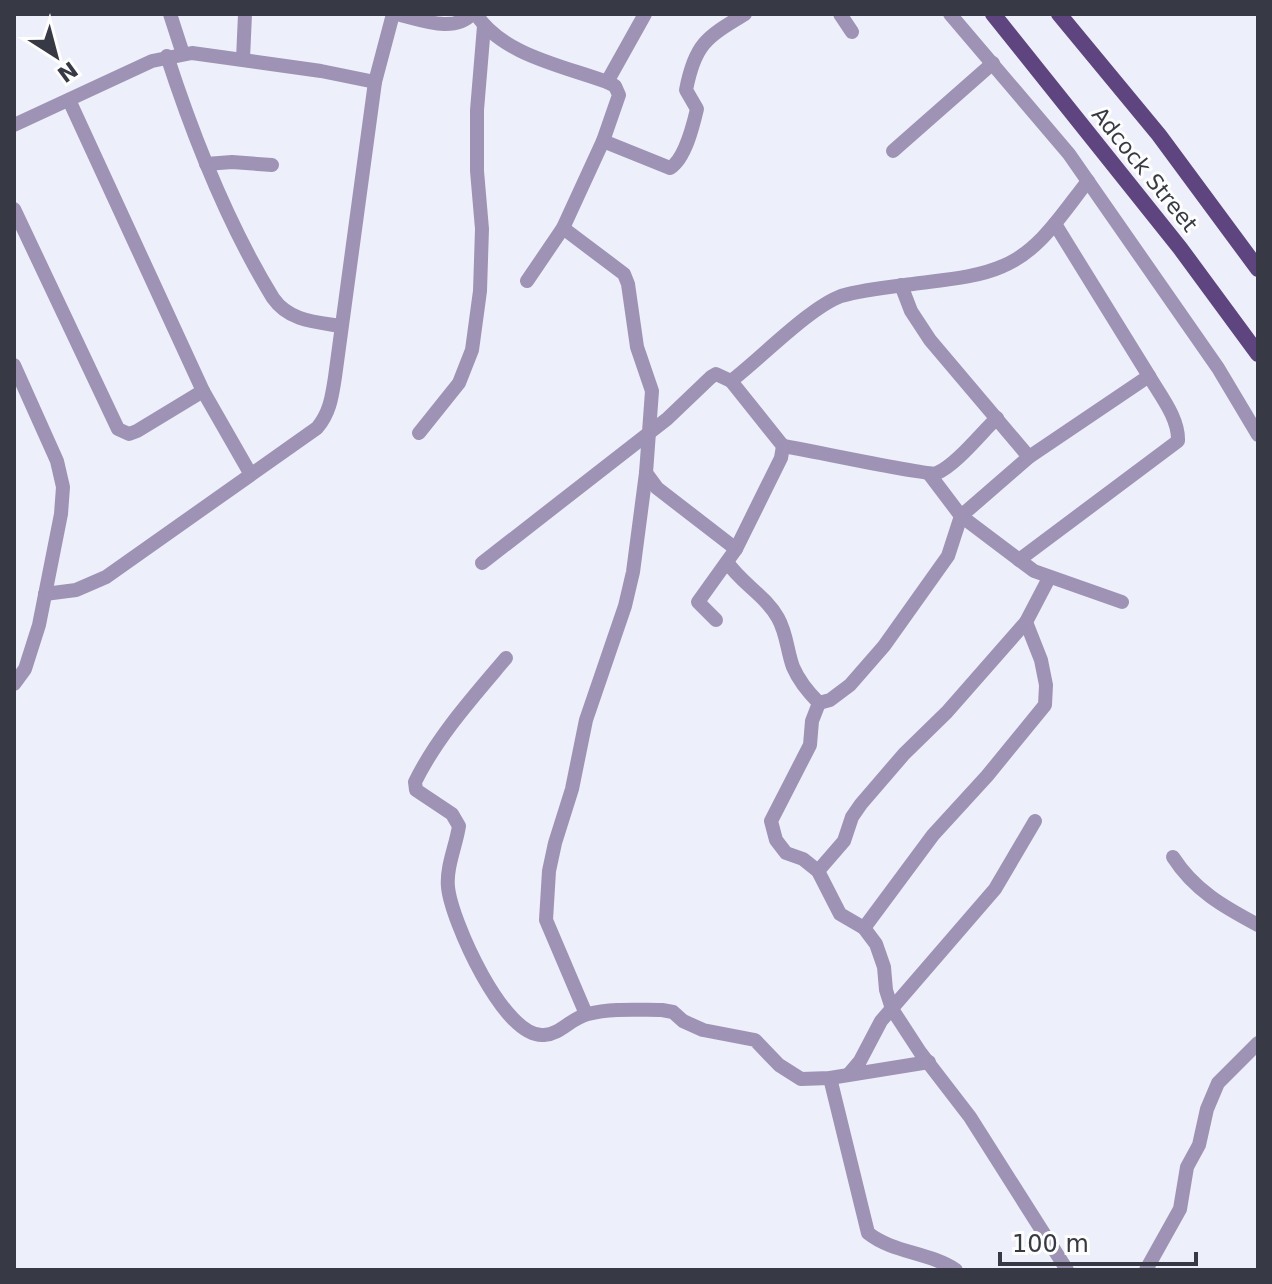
<svg xmlns="http://www.w3.org/2000/svg" width="1272" height="1284" font-family="'DejaVu Sans',sans-serif">
<style>
.lines{fill:none;stroke-linecap:round;stroke-linejoin:round}
.minor{stroke:#9f93b5;stroke-width:14}
.major{stroke:#5e4580;stroke-width:16}
.labels{text-anchor:middle;stroke-width:6;stroke-linejoin:round;paint-order:stroke}
.street-label{font-size:22px;fill:#373a44;stroke:#fefefe}
</style>
<rect width="100%" height="100%" fill="#edf0fb"/>
<g class="lines">
<g class="minor">
<path d="M170,14l13,40"/>
<path d="M396,14c24,5 57,20 76,0"/>
<path d="M476,14c26,41 88,52 131,68l8,4 4,9 -16,46 -40,87 -36,53"/>
<path d="M840,14l12,18"/>
<path d="M950,14l119,140 149,214 40,67"/>
<path d="M167,56c27,83 60,167 106,242 16,23 42,24 68,28"/>
<path d="M243,59l2,-45"/>
<path d="M607,82l38,-68"/>
<path d="M69,100l134,291 47,82"/>
<path d="M14,125l138,-64 40,-8 129,18 54,11"/>
<path d="M603,141l67,27c15,-9 23,-42 27,-59l-11,-19c9,-47 21,-53 59,-76"/>
<path d="M893,151l100,-88"/>
<path d="M206,164l26,-2 40,3"/>
<path d="M14,209l104,220 11,5 8,-3 66,-40"/>
<path d="M563,228l61,46 4,10 9,63 15,44 -6,82 11,15 79,61"/>
<path d="M901,285l10,26 19,29 99,117"/>
<path d="M14,365l43,96 6,26 -2,27 -22,111 -14,44 -11,15"/>
<path d="M419,433l40,-50 13,-33 8,-59 2,-62 -5,-58v-61l7,-84"/>
<path d="M783,446c21,3 146,30 154,27 19,-8 44,-40 60,-55"/>
<path d="M930,475l31,41 73,55 88,31"/>
<path d="M1019,560l159,-119c1,-23 -18,-46 -29,-65"/>
<path d="M727,562c15,22 38,33 51,56 9,16 9,33 15,49 6,14 16,26 26,36l11,-3 20,-15 34,-39 64,-90 13,-40 68,-59 120,-81 -94,-152"/>
<path d="M482,563l185,-144 44,-42 5,-3 15,7"/>
<path d="M45,594l31,-4 30,-13 211,-149c13,-15 15,-32 18,-51l40,-295 18,-68"/>
<path d="M716,620l-18,-18 38,-53 45,-91 2,-12 -52,-65c29,-22 78,-73 110,-85 24,-7 48,-9 72,-12 29,-4 63,-6 90,-18 37,-15 61,-55 85,-85"/>
<path d="M506,658c-33,39 -69,79 -91,124l1,8 36,24 7,12c-3,20 -13,41 -11,61 3,33 56,152 96,148 17,-1 27,-17 44,-21 23,-6 50,-4 74,-4l11,2 10,9 20,9 52,10 24,25 22,14 29,-1 99,-16"/>
<path d="M819,703l-7,18 -2,24 -39,76 5,19 10,13 17,6 15,12 22,43 24,14 12,16 8,23 2,23 6,19 28,43 50,65 97,153"/>
<path d="M1173,857c21,33 51,50 85,68"/>
<path d="M818,871l26,-30 8,-24 9,-13 43,-50 43,-42 79,-90 23,-44"/>
<path d="M864,928l69,-93 54,-59 58,-71 1,-20 -5,-25 -15,-38"/>
<path d="M586,1014l-40,-94 3,-49 6,-28 17,-54 14,-69 39,-114 8,-34 13,-99"/>
<path d="M849,1074l11,-13 21,-40 114,-132 40,-68"/>
<path d="M830,1078l38,155c25,20 61,19 88,37"/>
<path d="M1146,1270l34,-61 7,-42 12,-22 8,-36 11,-26 40,-40"/>
</g>
<g class="major">
<path d="M993,14l187,234 78,106"/>
<path d="M1059,14l100,121 99,134"/>
</g>
</g>
<g class="labels">
<g class="street-label">
<text transform="translate(1145 169) rotate(51)" y="8">Adcock Street</text>
</g>
</g>
<rect width="1272" height="1284" fill="none" stroke="#373a44" stroke-width="32"/>
<g transform="translate(56 56) rotate(144)" stroke="#fefefe" stroke-width="6" paint-order="stroke">
<path d="M0-6L14 30L0 20L-14 30Z" fill="#373a44"/>
<text y="-12" font-size="22" font-weight="bold" text-anchor="middle" fill="#373a44">N</text>
</g>
<path d="M1000 1252v12h196v-12" fill="none" stroke="#373a44" stroke-width="4"/>
<text x="1012" y="1252" font-size="24" fill="#373a44" stroke="#fefefe" stroke-width="6" paint-order="stroke">100 m</text>
</svg>
